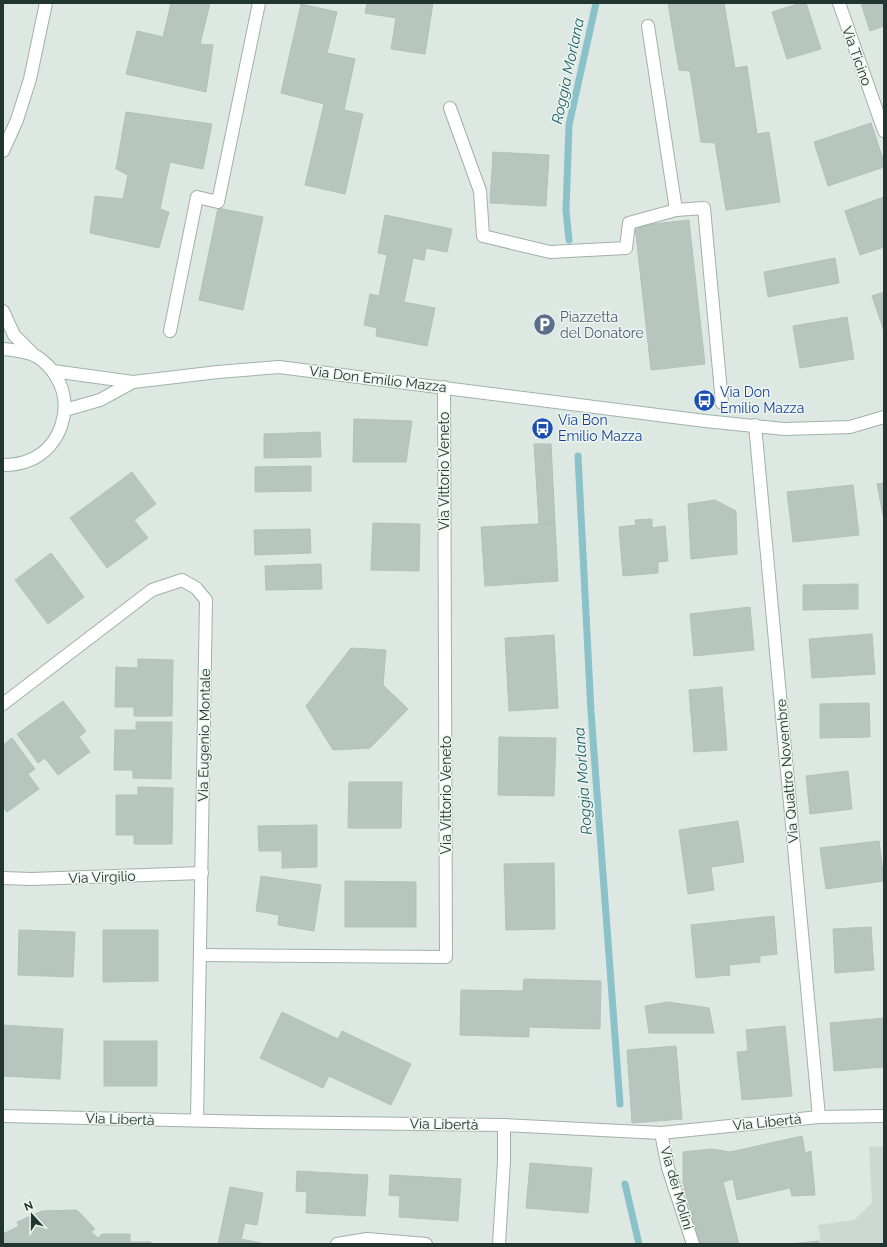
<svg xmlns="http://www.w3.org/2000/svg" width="887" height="1247" font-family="Raleway,sans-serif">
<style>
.built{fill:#cdd8d2}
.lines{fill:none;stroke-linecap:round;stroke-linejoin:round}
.stream{stroke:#8bc1c9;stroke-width:7}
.building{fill:#b7c5bf;stroke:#b2c1ba}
.street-casing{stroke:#a2afaa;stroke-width:14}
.secondary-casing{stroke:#9fb3ab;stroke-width:14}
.street{stroke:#fff;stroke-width:12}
.secondary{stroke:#fff;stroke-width:12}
.labels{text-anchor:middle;stroke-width:3;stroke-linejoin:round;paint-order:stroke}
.street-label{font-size:14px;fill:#213630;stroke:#eef5f1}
.service-label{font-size:14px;fill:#4e5e75;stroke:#eef5f1;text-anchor:start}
.transit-label{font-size:14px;fill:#164399;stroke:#eef5f1;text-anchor:start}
.water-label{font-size:15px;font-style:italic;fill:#22626b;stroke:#eef5f1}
</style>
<rect width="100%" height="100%" fill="#dee8e3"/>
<path class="built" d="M884,1146v98h-63l-3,-19 36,-5 18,-17 -3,-56z"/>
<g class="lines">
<g class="stream">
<path d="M569,240l-3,-30 3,-85 27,-122"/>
<path d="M578,456l13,256 29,392"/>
<path d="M625,1184l14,60"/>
</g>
</g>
<g class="building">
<path d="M171,3h39l-10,41 13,1 -7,47 -80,-18 11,-43 26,6z"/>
<path d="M367,3h66l-8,51 -34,-5 5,-31 -31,-5z"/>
<path d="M668,3h56l11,65 12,-2 10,68 12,-2 11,70 -54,8 -11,-67 -14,-1 -11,-71 -11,-1z"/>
<path d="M801,3h5l15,46 -34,10 -15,-47z"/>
<path d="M861,3h23v23l-14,5z"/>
<path d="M301,4l36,8 -10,41 28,6 -11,51 19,4 -18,80 -40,-9 19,-81 -43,-11z"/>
<path d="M126,112l86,12 -9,45 -33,-7 -10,47 9,3 -10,36 -69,-15 5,-37 28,3 5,-24 -12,-6z"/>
<path d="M871,123l13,39v5l-56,19 -14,-44z"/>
<path d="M493,152l56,3 -3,51 -56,-3z"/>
<path d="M884,197v50l-24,8 -15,-44z"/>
<path d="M218,208l45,9 -20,93 -44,-10z"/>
<path d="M385,215l67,14 -5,23 -21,-4 -2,12 -11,-2 -9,44 31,6 -8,38 -51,-10 1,-8 -13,-3 6,-31 9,2 8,-41 -9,-2z"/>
<path d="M689,220l16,144 -54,6 -16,-144z"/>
<path d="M835,258l4,25 -71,14 -4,-25z"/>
<path d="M884,292v39l-12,-35z"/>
<path d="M847,317l7,42 -54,9 -7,-42z"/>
<path d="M354,419l58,2 -6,41h-53z"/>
<path d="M320,432l1,25 -57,1v-24z"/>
<path d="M534,444h17l4,79 -16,1z"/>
<path d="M311,466v25l-56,1v-25z"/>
<path d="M132,472l24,32 -22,16 14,18 -41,30 -37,-50z"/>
<path d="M884,483v37l-7,-36z"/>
<path d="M853,485l6,50 -66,7 -6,-50z"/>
<path d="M715,500l21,11 1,43 -46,5 -3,-55z"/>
<path d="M652,519v9l13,-2 3,35 -10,1v11l-35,3 -4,-49 17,-2 -1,-5z"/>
<path d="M373,523l47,1 -1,47 -48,-1z"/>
<path d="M555,523l3,58 -73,5 -4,-59z"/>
<path d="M310,529l1,24 -56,2 -1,-25z"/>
<path d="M51,553l33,44 -36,27 -33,-44z"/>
<path d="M321,564l1,25 -56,1 -1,-24z"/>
<path d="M858,584v25l-55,1v-25z"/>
<path d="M750,607l4,43 -60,6 -4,-42z"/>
<path d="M872,634l3,40 -63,4 -3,-39z"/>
<path d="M554,635l4,73 -49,3 -4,-73z"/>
<path d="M351,648l35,2 -3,35 25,24 -38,39 -37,2 -27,-44z"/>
<path d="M138,659l35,1 -1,56h-38v-9h-19l1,-40 22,1z"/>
<path d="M722,687l5,63 -33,2 -5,-62z"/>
<path d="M63,701l23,30 -7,6 11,15 -32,23 -13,-17 -7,5 -21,-29z"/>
<path d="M869,703l1,34 -50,1v-34z"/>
<path d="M136,722h36l-1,57 -38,-1v-8h-19l1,-40h21z"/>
<path d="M499,737l57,1 -2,58 -56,-1z"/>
<path d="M12,738l23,31 -7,5 11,15 -32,23 -4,-5v-62z"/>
<path d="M848,771l4,38 -42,5 -4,-38z"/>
<path d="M349,782h53l-1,46h-53z"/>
<path d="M138,787l35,1 -1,56h-38v-9h-18v-40h22z"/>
<path d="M738,821l6,41 -33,5 3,23 -26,4 -9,-64z"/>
<path d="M317,825v42l-35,1v-17h-23l-1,-25z"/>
<path d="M879,841l5,40 -58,8 -6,-41z"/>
<path d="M554,863l1,66 -49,1 -2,-66z"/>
<path d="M261,876l60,9 -7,46 -36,-6 1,-10 -23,-4z"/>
<path d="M345,881l71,1v45h-71z"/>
<path d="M774,916l3,38 -17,2v6l-31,3 1,10 -34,3 -5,-53z"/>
<path d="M871,927l3,43 -39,3 -2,-44z"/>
<path d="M19,930l56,2 -2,45 -55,-2z"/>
<path d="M103,930h55v51l-55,1z"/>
<path d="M524,979l77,2 -1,48 -71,-2v10l-69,-2 1,-45 62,1z"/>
<path d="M668,1002l41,6 5,25h-65l-4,-27z"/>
<path d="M282,1012l56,27 4,-8 69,33 -20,41 -62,-29 -6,12 -63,-30z"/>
<path d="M884,1018v49l-50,4 -4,-48z"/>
<path d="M3,1025l60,4 -3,50 -57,-3z"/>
<path d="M785,1026l7,70 -50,4 -5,-48 11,-1 -2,-21z"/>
<rect x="104" y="1041" width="53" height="45"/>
<path d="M676,1046l6,73 -50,4 -5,-73z"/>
<path d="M802,1136l3,17 6,-2 4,44 -23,1 -2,-8 -53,12 -4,-21 -10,3 16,62h-39l-17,-60v-32l29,-3 18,3z"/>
<path d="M530,1163l62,5 -4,45 -62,-5z"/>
<path d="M297,1171l71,4 -3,41 -59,-3 1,-21 -11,-1z"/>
<path d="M390,1175l71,4 -3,42 -59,-4 1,-21 -11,-1z"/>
<path d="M230,1187l33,6 -6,32 -12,-2 -4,16 20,4v1h-43z"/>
<path d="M77,1210l18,19 -4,3 7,6 4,-4h28v8h21v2h-148v-10l16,-8 -2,-4 25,-11z"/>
<path d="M819,1241v3h-29z"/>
</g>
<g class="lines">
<defs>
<g id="street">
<path d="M839,3l45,128"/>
<path d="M648,26l28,184"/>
<path d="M450,108l30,83 3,45 67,16 76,-4 3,-25 47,-13 28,-2 18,195"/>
<path d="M3,151l14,-31 13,-41 16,-76"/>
<path d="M170,331l27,-134 21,5 41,-199"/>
<path d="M755,425l64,692"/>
<path d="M3,704l149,-114 30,-10 14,8 10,12 -9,520"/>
<path d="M3,878l28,1 171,-6"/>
<path d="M200,955l246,2 -2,-570"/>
<path d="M3,1116l253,6 248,3 157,8 158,-16 65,-1"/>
<path d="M661,1133l7,35 25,76"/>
<path d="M337,1244l30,-5 59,5"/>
<path d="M499,1244l5,-83v-36"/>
</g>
<g id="secondary">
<path d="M3,311l11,24 18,18"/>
<path d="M3,349c11,1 22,2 33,7 8,5 16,13 21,22 17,29 4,69 -27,82 -9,4 -18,5 -27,5"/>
<path d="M53,371l80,11 85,-10 61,-5 426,54 79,8 66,-2 34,-10"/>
<path d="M65,410l35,-10 33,-18"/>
</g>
</defs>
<use href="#street" class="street-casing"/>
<use href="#secondary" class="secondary-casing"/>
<use href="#street" class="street"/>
<use href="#secondary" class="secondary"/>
</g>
<defs>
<symbol id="parking-disc" viewBox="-11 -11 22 22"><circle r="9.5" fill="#5c6f8a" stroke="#eef5f1"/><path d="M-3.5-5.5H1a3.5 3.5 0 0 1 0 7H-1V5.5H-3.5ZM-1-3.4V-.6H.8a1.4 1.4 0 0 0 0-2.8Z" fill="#fff"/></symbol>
<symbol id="bus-disc" viewBox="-11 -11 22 22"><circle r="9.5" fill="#1a4fb4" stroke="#eef5f1"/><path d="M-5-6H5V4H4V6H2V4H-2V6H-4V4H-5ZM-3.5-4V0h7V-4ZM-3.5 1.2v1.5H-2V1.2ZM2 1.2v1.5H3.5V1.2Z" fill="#fff"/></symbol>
</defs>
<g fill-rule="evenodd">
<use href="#parking-disc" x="532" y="312" width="25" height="25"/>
<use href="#bus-disc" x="692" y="388" width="25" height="25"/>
<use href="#bus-disc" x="530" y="416" width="25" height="25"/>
</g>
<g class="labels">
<g class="street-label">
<text transform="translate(857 56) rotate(70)" y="5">Via Ticino</text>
<text transform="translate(378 379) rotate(7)" y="5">Via Don Emilio Mazza</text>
<text transform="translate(444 471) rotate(-90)" y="5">Via Vittorio Veneto</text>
<text transform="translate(204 735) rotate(-89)" y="5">Via Eugenio Montale</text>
<text transform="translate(787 771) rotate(-95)" y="5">Via Quattro Novembre</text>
<text transform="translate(446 795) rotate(-90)" y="5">Via Vittorio Veneto</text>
<text transform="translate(102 877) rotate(-2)" y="5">Via Virgilio</text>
<text transform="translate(120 1119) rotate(2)" y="5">Via Libertà</text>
<text transform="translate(767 1122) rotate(-6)" y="5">Via Libertà</text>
<text transform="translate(444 1124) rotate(1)" y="5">Via Libertà</text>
<text transform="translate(677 1188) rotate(74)" y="5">Via dei Molini</text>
</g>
<g class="service-label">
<text x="560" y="322">Piazzetta<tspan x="560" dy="16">del Donatore</tspan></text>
</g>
<g class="transit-label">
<text x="720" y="397">Via Don<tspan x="720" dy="16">Emilio Mazza</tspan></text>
<text x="558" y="425">Via Bon<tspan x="558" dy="16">Emilio Mazza</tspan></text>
</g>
<g class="water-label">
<text transform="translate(568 71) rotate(-78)" y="5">Roggia Morlana</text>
<text transform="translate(583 781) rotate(-94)" y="5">Roggia Morlana</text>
</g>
</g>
<rect width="887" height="1247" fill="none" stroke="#213630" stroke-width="8"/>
<g transform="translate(32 1215) rotate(339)" stroke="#eef5f1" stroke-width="3" paint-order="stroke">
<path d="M0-3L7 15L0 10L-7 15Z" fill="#213630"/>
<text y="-6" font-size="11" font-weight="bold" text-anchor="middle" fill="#213630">N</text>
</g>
</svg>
